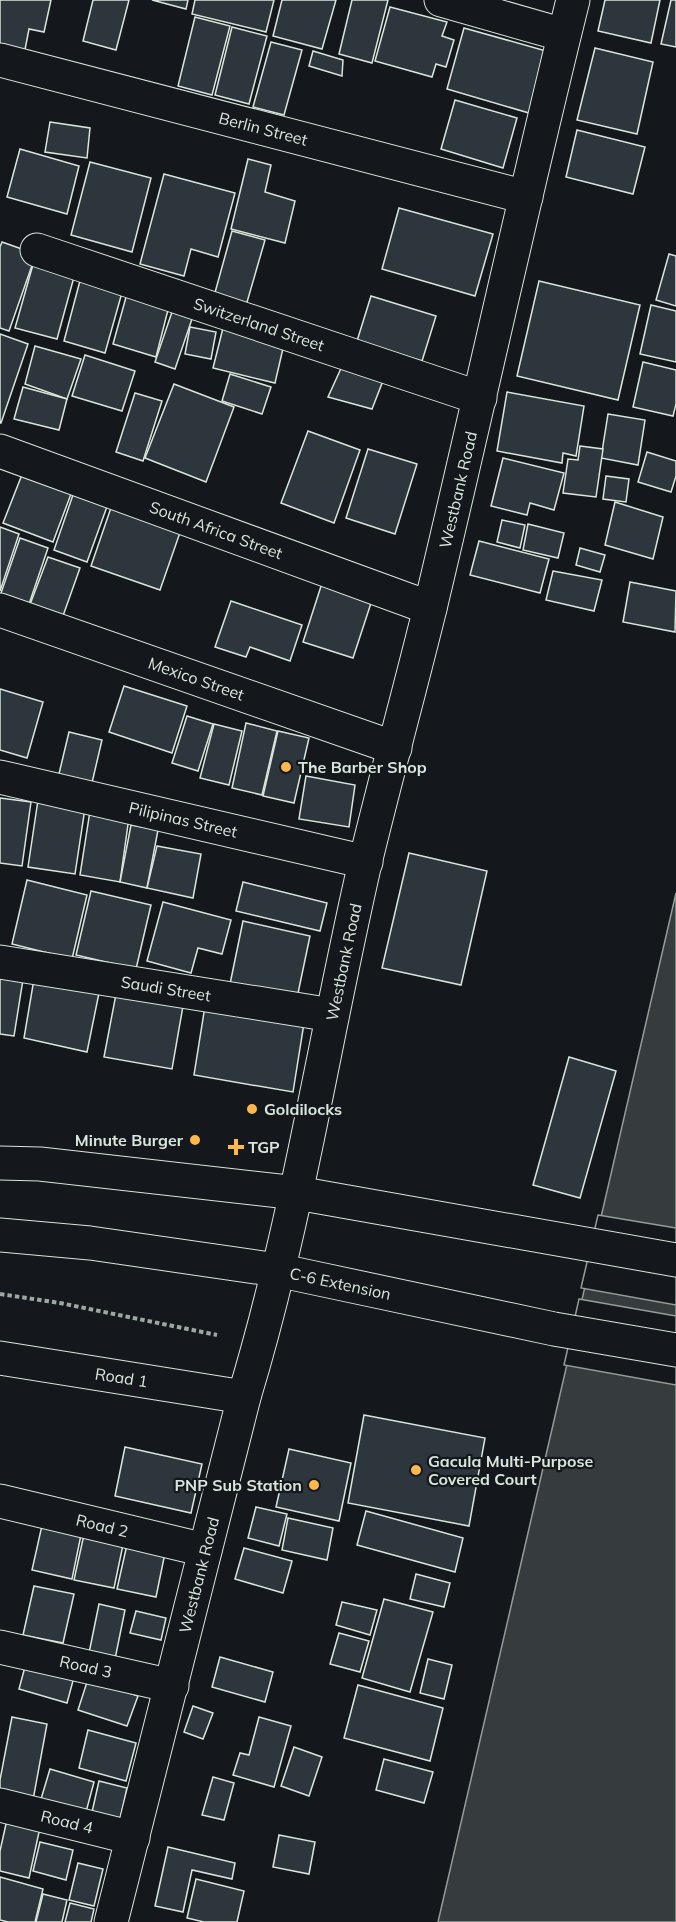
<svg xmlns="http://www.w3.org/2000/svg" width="676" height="1922" font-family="Mulish,sans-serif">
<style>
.water{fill:#363b3e;stroke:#939e99;stroke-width:1.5}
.pier{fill:#14181c;stroke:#939e99;stroke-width:1.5}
.building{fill:#2c363c;stroke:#d8e6dc;stroke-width:1.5}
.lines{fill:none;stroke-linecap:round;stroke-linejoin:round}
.minor-casing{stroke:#d8e6dc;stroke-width:35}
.major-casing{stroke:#d8e6dc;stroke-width:35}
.path{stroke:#9da8a2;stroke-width:4;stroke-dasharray:4.5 3;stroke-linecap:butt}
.minor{stroke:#14181c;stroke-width:33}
.major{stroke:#14181c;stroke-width:33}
.poi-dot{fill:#ffb74d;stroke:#14181c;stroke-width:2}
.labels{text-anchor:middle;stroke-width:4.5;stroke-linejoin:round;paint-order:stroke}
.street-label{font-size:16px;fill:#d8e6dc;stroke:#14181c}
.poi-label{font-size:16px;font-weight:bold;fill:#d8e6dc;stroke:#14181c;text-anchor:start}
</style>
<rect width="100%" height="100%" fill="#14181c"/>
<path class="water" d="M676,893v1029h-238z"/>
<g class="pier">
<path d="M598,1215l78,13v77l-95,-17z"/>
<path d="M579,1299l97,17v69l-112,-20z"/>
</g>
<g class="building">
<path d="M0,0h51l-7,32 -15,-3 -6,31 -23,-5z"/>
<path d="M93,0h36l-13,50 -33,-9z"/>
<path d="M152,0h36l-2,9z"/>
<path d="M195,0h79l-8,32 -74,-18z"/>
<path d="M282,0h54l-14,49 -49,-13z"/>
<path d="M352,0h36l-16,63 -33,-9z"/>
<path d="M605,0h55l-9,43 -53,-12z"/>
<path d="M671,0h5v47l-15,-3z"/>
<path d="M390,7l57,15 -5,14 12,4 -8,27 -10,-3 -4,13 -57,-16z"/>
<path d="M195,17l35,9 -18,69 -34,-9z"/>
<path d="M232,27l35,9 -18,68 -34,-9z"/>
<path d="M464,28l82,23 -17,62 -82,-24z"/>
<path d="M271,42l31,8 -18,65 -31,-8z"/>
<path d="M595,48l58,14 -16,72 -60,-14z"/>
<path d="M313,51l30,9 -1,16 -33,-10z"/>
<path d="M455,100l62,18 -14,50 -62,-19z"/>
<path d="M50,122l40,6 -3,30 -42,-6z"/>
<path d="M577,130l68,17 -12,47 -67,-17z"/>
<path d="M20,149l59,17 -12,48 -60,-17z"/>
<path d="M248,159l23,6 -6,27 30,9 -10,42 -54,-14z"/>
<path d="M90,162l61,16 -19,74 -61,-17z"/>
<path d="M164,174l71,19 -17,64 -27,-8 -7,27 -44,-12z"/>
<path d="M399,208l94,26 -18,62 -93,-27z"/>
<path d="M232,231l33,9 -22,76 -32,-9z"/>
<path d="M2,242l34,12 -27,77 -9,-3v-81z"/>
<path d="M36,254l41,12 -20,73 -42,-11z"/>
<path d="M669,254l7,2v50l-20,-6z"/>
<path d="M81,277l42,12 -18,64 -41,-12z"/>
<path d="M539,281l101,24 -22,95 -101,-24z"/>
<path d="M128,290l42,12 -14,55 -43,-13z"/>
<path d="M371,296l65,20 -14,45 -65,-20z"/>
<path d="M651,305l25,6v51l-36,-8z"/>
<path d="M172,312l20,7 -17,50 -20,-7z"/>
<path d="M190,327l26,5 -5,27 -26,-5z"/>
<path d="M223,328l61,16 -9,39 -62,-15z"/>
<path d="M0,334l28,10 -27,79h-1z"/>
<path d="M35,346l46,13 -14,40 -42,-15z"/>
<path d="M85,355l50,16 -13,40 -50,-15z"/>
<path d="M643,362l33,8v34l-3,12 -40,-9z"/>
<path d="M343,364l43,9 -14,36 -44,-12z"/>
<path d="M230,374l41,13 -9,27 -40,-13z"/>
<path d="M174,384l60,23 -28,75 -61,-24z"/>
<path d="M23,387l44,12 -8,31 -45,-11z"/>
<path d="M507,392l77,14 -8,50 -13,-3 -1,10 -65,-12z"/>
<path d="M135,393l27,8 -19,60 -27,-9z"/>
<path d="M608,414l37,6 -7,45 -37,-7z"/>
<path d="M308,431l52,19 -26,73 -53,-20z"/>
<path d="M580,446l23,3 -7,48 -33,-4 5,-34 10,1z"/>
<path d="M368,449l49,15 -22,70 -49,-16z"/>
<path d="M647,452l29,9v15l-5,16 -33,-10z"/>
<path d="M503,458l61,15 -10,37 -24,-7 -3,12 -36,-9z"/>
<path d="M25,467l49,19 -21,56 -50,-19z"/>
<path d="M606,476l23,3 -3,23 -23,-3z"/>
<path d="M75,489l34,12 -22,61 -33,-12z"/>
<path d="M114,499l69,25 -23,66 -69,-24z"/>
<path d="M615,502l48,15 -10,42 -48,-14z"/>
<path d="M502,520l23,5 -5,23 -23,-6z"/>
<path d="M528,524l36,9 -6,25 -35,-8z"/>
<path d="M0,527l19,7 -19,57z"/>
<path d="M20,538l28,10 -22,65 -26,-17z"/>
<path d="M479,541l70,18 -9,34 -70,-18z"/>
<path d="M580,548l25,7 -5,17 -24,-7z"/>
<path d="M48,557l32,11 -21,59 -33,-12z"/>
<path d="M553,571l49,9 -8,31 -48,-11z"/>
<path d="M324,577l50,17 -21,64 -50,-16z"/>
<path d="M630,582l46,9 -1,41 -52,-10z"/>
<path d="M231,601l71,24 -12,36 -40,-14 -4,10 -31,-10z"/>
<path d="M124,686l63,20 -15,47 -63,-21z"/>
<path d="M0,689l43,13 -16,56 -27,-8z"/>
<path d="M187,716l26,8 -15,47 -26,-8z"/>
<path d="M246,723l31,8 -15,64 -30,-7z"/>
<path d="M214,724l28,7 -13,54 -29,-7z"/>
<path d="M278,731l31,7 -15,65 -31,-7z"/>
<path d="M69,732l33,8 -11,47 -33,-9z"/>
<path d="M306,776l49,9 -6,42 -50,-8z"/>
<path d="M0,798l31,4 -9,64 -22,-3z"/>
<path d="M38,800l47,8 -10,66 -47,-7z"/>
<path d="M90,811l39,6 -9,65 -40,-7z"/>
<path d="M131,825l27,5 -11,58 -27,-6z"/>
<path d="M157,846l44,8 -8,44 -46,-10z"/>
<path d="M409,853l78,18 -26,114 -79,-17z"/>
<path d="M27,880l60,15 -15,64 -60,-15z"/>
<path d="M243,882l84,21 -7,28 -84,-20z"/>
<path d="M91,891l60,14 -15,64 -60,-14z"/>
<path d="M163,902l68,18 -9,34 -24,-6 -7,25 -44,-12z"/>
<path d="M243,921l67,15 -13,62 -67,-14z"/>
<path d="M0,969l24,4 -10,63 -14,-2z"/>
<path d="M34,979l65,14 -12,59 -63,-14z"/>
<path d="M116,994l67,12 -11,63 -68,-12z"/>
<path d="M205,1006l99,17 -11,69 -99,-17z"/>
<path d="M569,1057l47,14 -36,127 -47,-13z"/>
<path d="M364,1415l121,23 -16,88 -121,-23z"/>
<path d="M125,1447l77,17 -11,49 -76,-17z"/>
<path d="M289,1449l62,14 -12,58 -63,-14z"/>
<path d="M256,1507l31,7 -8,32 -31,-8z"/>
<path d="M366,1511l97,27 -8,34 -98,-27z"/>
<path d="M288,1518l45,10 -6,32 -45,-10z"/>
<path d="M43,1521l39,9 -10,49 -40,-9z"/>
<path d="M85,1530l39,10 -10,48 -40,-8z"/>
<path d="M128,1540l38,8 -10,49 -39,-8z"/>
<path d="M244,1548l48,13 -9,32 -48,-14z"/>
<path d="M416,1574l34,9 -6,24 -34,-8z"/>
<path d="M34,1586l40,8 -11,49 -40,-8z"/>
<path d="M384,1599l49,13 -23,80 -48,-14z"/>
<path d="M342,1602l35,8 -7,25 -34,-10z"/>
<path d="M99,1604l26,6 -10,49 -26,-6z"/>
<path d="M136,1611l30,7 -5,22 -31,-7z"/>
<path d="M339,1633l30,8 -9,31 -30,-8z"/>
<path d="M220,1657l53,15 -8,30 -53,-15z"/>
<path d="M428,1659l24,6 -8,34 -24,-6z"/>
<path d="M26,1663l48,14 -7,26 -48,-14z"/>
<path d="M88,1679l50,17 -11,30 -49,-16z"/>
<path d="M358,1685l85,23 -13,53 -86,-23z"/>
<path d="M193,1706l20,7 -10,26 -19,-7z"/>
<path d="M12,1717l35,7 -14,76 -33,-7v-13z"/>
<path d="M259,1717l32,9 -17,61 -41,-12 7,-22 9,2z"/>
<path d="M88,1730l48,13 -10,38 -47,-13z"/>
<path d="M294,1747l28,10 -13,39 -28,-10z"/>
<path d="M384,1759l49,13 -9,31 -48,-13z"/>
<path d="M50,1769l44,13 -8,30 -45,-13z"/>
<path d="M213,1777l21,6 -10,37 -22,-5z"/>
<path d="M99,1781l28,7 -7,31 -28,-7z"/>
<path d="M8,1815l33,8 -12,55 -29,-7v-20z"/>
<path d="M279,1835l36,7 -6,32 -36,-7z"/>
<path d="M40,1842l33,8 -7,30 -33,-9z"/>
<path d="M168,1847l67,16 -3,16 -40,-9 -9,42 -28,-6z"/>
<path d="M78,1863l25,6 -9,37 -25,-6z"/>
<path d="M0,1877l43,12 -8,33h-27l-8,-2z"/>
<path d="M196,1879l48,12 -7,31h-33l-17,-4z"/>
<path d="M43,1894l24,6 -5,22h-26z"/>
<path d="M70,1903l24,6 -3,13h-26z"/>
</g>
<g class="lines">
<defs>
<g id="minor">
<path d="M441,0l123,35"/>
<path id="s1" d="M0,60l526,137"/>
<path id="s2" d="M37,250l443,148"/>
<path id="s3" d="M0,451l430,157"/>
<path id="s4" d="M0,610l395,138"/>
<path id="s5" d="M0,777l366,85"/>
<path id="s6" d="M0,962l332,53"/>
<path id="s7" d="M0,1358l244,39"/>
<path id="s8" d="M0,1501l205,49"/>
<path id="s9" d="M0,1647l172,39"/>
<path id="s10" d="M0,1805l133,33"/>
<path id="s11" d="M111,1922l133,-525c53,-175 80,-356 121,-534 21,-87 45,-173 66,-259 48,-201 92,-403 142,-604"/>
</g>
<g id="major">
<path d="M0,1163l40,1 257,29 379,67"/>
<path id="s12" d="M0,1235l90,8 187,27 277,59 122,21"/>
</g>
</defs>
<use href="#minor" class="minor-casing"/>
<use href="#major" class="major-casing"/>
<path class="path" d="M0,1294l60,9 157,32"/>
<use href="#minor" class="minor"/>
<use href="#major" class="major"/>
</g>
<g class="poi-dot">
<circle cx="286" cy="767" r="6"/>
<circle cx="252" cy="1109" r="6"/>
<circle cx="195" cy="1140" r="6"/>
<path d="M233 1138h6v6h6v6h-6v6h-6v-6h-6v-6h6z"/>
<circle cx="416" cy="1470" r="6"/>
<circle cx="314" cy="1485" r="6"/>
</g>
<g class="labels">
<g class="street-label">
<text dy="6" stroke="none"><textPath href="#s1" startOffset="272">Berlin Street</textPath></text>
<text dy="6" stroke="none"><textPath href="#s2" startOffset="234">Switzerland Street</textPath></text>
<text dy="6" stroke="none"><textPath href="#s11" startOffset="1474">Westbank Road</textPath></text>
<text dy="6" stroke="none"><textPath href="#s3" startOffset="230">South Africa Street</textPath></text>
<text dy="6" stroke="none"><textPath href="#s4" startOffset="208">Mexico Street</textPath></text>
<text dy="6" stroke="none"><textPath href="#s5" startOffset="188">Pilipinas Street</textPath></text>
<text dy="6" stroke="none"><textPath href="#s11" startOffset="988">Westbank Road</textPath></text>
<text dy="6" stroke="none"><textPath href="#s6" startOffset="168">Saudi Street</textPath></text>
<text dy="6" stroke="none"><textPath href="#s12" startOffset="344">C-6 Extension</textPath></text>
<text dy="6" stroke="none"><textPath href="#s7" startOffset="123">Road 1</textPath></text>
<text dy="6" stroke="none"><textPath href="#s8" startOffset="105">Road 2</textPath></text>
<text dy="6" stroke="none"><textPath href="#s11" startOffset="358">Westbank Road</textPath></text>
<text dy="6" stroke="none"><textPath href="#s9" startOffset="88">Road 3</textPath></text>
<text dy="6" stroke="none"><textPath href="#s10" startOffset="69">Road 4</textPath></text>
</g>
<g class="poi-label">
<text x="298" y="773">The Barber Shop</text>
<text x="264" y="1115">Goldilocks</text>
<text x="183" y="1146" text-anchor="end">Minute Burger</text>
<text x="248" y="1153">TGP</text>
<text x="428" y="1467">Gacula Multi-Purpose<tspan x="428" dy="18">Covered Court</tspan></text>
<text x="302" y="1491" text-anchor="end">PNP Sub Station</text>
</g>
</g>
</svg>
